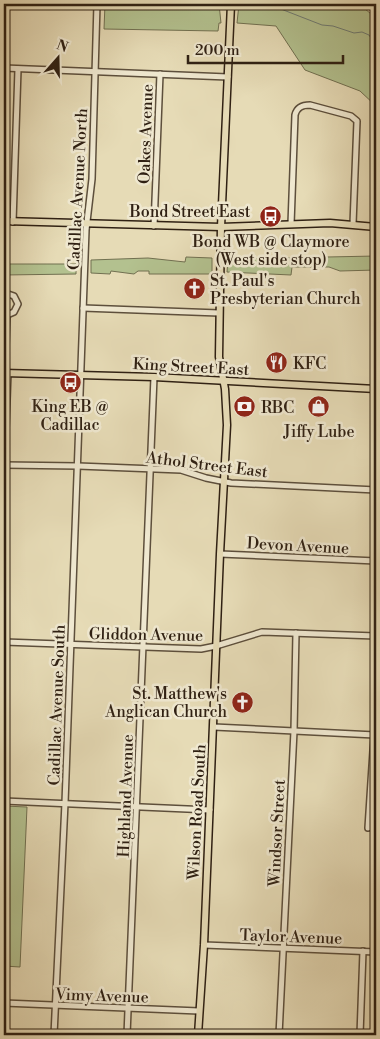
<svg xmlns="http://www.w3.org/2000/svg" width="380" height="1039" font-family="'Libre Bodoni',serif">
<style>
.green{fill:#b3c18f;stroke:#717051}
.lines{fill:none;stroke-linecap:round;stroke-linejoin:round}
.stream{stroke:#6f7c75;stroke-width:1}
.minor-casing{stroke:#5d4f3c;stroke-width:8}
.major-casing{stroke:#2f2013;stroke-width:9}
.minor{stroke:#efe8d0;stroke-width:5}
.major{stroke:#e6dbb6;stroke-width:6}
.labels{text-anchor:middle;stroke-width:5;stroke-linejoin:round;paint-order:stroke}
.street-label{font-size:16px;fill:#2f2013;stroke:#efe8d0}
.poi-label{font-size:16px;fill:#2f2013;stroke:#efe8d0}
</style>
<rect width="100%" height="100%" fill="#e6dbb6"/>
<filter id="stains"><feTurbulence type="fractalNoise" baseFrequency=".004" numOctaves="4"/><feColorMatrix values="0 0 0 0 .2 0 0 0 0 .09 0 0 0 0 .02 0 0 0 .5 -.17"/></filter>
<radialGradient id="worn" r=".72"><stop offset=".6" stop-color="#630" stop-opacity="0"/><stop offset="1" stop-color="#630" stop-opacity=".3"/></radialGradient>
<g class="green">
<path d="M105,4h114l2,19h-2l-1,8 -114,-2z"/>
<path d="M239,4h120l17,14v88l-16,-15 -55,-21 -29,-44 -39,-3z"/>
<path d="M376,256v14l-36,1 -11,-4h-37l-1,8 -64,-3 1,-13z"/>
<path d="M186,257l26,1v16h-63v-3h-11l-4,3 -23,-3 -1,3 -19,-1v-13l57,-2 37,4z"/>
<path d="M4,264h72v10l-72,1z"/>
<path d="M4,806l23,1 -7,160 -16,-1z"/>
</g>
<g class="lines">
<path class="stream" d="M268,4l54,21 11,1 21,7 8,-1 7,3 7,11"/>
<defs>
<g id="minor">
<path d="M4,68l224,9"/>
<path d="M13,222l5,-153"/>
<path d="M291,224l4,-109c2,-8 7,-10 15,-10l41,11 6,5 -4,103"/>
<path d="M154,226l6,-152"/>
<path d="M4,295l4,-1 6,2 4,8 -4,8 -7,3 -3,-2"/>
<path d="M83,308l136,5"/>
<path d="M5,373l2,-58"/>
<path d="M4,465l74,1 103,4 25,8 25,5 145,7"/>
<path d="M4,481l4,-108"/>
<path d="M220,554l156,7"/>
<path d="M4,642l197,7 15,-3 46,-14 114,4"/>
<path d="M214,727l161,8"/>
<path d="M4,801l206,9"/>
<path d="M368,828l6,-93 2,-99"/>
<path d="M204,945l172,7"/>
<path d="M4,1003l195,8"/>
<path d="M54,1035l11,-232 21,-573 6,-51 5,-175"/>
<path d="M127,1035l27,-658"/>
<path d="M279,1035l15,-304 2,-98"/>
<path d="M360,1035l3,-84"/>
</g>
<g id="major">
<path d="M4,221l217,6 109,-4 46,4"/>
<path d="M4,373l150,4 222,12"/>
<path d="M198,1035l6,-90 16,-391 7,-129 -2,-36 -6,-32 2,-130 10,-223"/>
</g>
</defs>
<use href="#minor" class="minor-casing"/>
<use href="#major" class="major-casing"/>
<use href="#minor" class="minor"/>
<use href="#major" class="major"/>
</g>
<defs>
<symbol id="bus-disc" viewBox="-11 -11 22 22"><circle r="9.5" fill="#8f2418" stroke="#efe8d0"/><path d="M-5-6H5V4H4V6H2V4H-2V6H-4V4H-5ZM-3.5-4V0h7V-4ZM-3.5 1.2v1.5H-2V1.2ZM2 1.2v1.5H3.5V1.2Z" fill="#fff"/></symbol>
<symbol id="church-disc" viewBox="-11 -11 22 22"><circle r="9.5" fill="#8f2418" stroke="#efe8d0"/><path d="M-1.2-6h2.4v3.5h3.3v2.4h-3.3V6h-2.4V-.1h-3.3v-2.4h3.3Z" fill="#fff"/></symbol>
<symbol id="restaurant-disc" viewBox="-11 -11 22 22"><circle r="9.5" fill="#8f2418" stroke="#efe8d0"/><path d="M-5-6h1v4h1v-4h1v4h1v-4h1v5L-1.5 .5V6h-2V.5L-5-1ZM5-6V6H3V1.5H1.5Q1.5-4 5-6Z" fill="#fff"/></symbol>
<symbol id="bank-disc" viewBox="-11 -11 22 22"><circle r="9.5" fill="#8f2418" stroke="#efe8d0"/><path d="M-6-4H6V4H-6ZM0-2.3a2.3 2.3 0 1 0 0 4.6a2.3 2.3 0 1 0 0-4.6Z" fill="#fff"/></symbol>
<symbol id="shop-disc" viewBox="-11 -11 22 22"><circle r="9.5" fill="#8f2418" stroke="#efe8d0"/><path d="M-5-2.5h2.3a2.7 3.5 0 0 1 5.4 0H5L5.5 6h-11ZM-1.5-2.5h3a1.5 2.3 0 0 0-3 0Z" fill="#fff"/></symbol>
</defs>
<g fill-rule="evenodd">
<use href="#bus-disc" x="258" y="204" width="25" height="25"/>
<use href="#church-disc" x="182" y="276" width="25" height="25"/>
<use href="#restaurant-disc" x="264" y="350" width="25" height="25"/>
<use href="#bus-disc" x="58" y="370" width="25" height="25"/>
<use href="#bank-disc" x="232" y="394" width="25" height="25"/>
<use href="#shop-disc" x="306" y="394" width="25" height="25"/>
<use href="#church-disc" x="230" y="690" width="25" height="25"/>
</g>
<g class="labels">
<g class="street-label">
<text transform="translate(145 134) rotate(-88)" y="6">Oakes Avenue</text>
<text transform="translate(77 189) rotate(-87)" y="6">Cadillac Avenue North</text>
<text x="190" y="217">Bond Street East</text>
<text transform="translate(191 366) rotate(3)" y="6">King Street East</text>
<text transform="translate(207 464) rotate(7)" y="6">Athol Street East</text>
<text transform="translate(298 545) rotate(3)" y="6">Devon Avenue</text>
<text transform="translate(146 634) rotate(1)" y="6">Gliddon Avenue</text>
<text transform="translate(56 705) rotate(-88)" y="6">Cadillac Avenue South</text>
<text transform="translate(125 796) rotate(-88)" y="6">Highland Avenue</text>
<text transform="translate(196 812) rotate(-87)" y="6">Wilson Road South</text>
<text transform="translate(276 833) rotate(-87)" y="6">Windsor Street</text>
<text transform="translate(291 936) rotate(2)" y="6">Taylor Avenue</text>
<text transform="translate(102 995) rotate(2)" y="6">Vimy Avenue</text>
</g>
<g class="poi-label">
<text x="271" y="247">Bond WB @ Claymore<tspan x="271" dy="18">(West side stop)</tspan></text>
<text x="210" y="286" text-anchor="start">St. Paul's<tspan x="210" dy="18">Presbyterian Church</tspan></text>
<text x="293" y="369" text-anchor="start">KFC</text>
<text x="70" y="412">King EB @<tspan x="70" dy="18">Cadillac</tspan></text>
<text x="261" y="413" text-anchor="start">RBC</text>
<text x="319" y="437">Jiffy Lube</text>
<text x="227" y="699" text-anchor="end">St. Matthew's<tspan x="227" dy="18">Anglican Church</tspan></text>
</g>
</g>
<rect width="380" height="1039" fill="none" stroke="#e6dbb6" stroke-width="20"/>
<rect x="5" y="5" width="370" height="1029" fill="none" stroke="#2f2013" stroke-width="2.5"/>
<rect x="10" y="10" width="360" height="1019" fill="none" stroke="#2f2013"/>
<g transform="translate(58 58) rotate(20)" stroke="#efe8d0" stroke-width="4" paint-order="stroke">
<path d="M0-4L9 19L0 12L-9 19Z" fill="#2f2013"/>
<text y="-8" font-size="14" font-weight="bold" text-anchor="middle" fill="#2f2013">N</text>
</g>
<path d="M188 55v8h155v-8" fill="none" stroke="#2f2013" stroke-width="2.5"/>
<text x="195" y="55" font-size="15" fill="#2f2013" stroke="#efe8d0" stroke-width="4" paint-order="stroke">200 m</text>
<rect width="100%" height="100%" filter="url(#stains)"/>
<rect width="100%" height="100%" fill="url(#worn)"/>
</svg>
